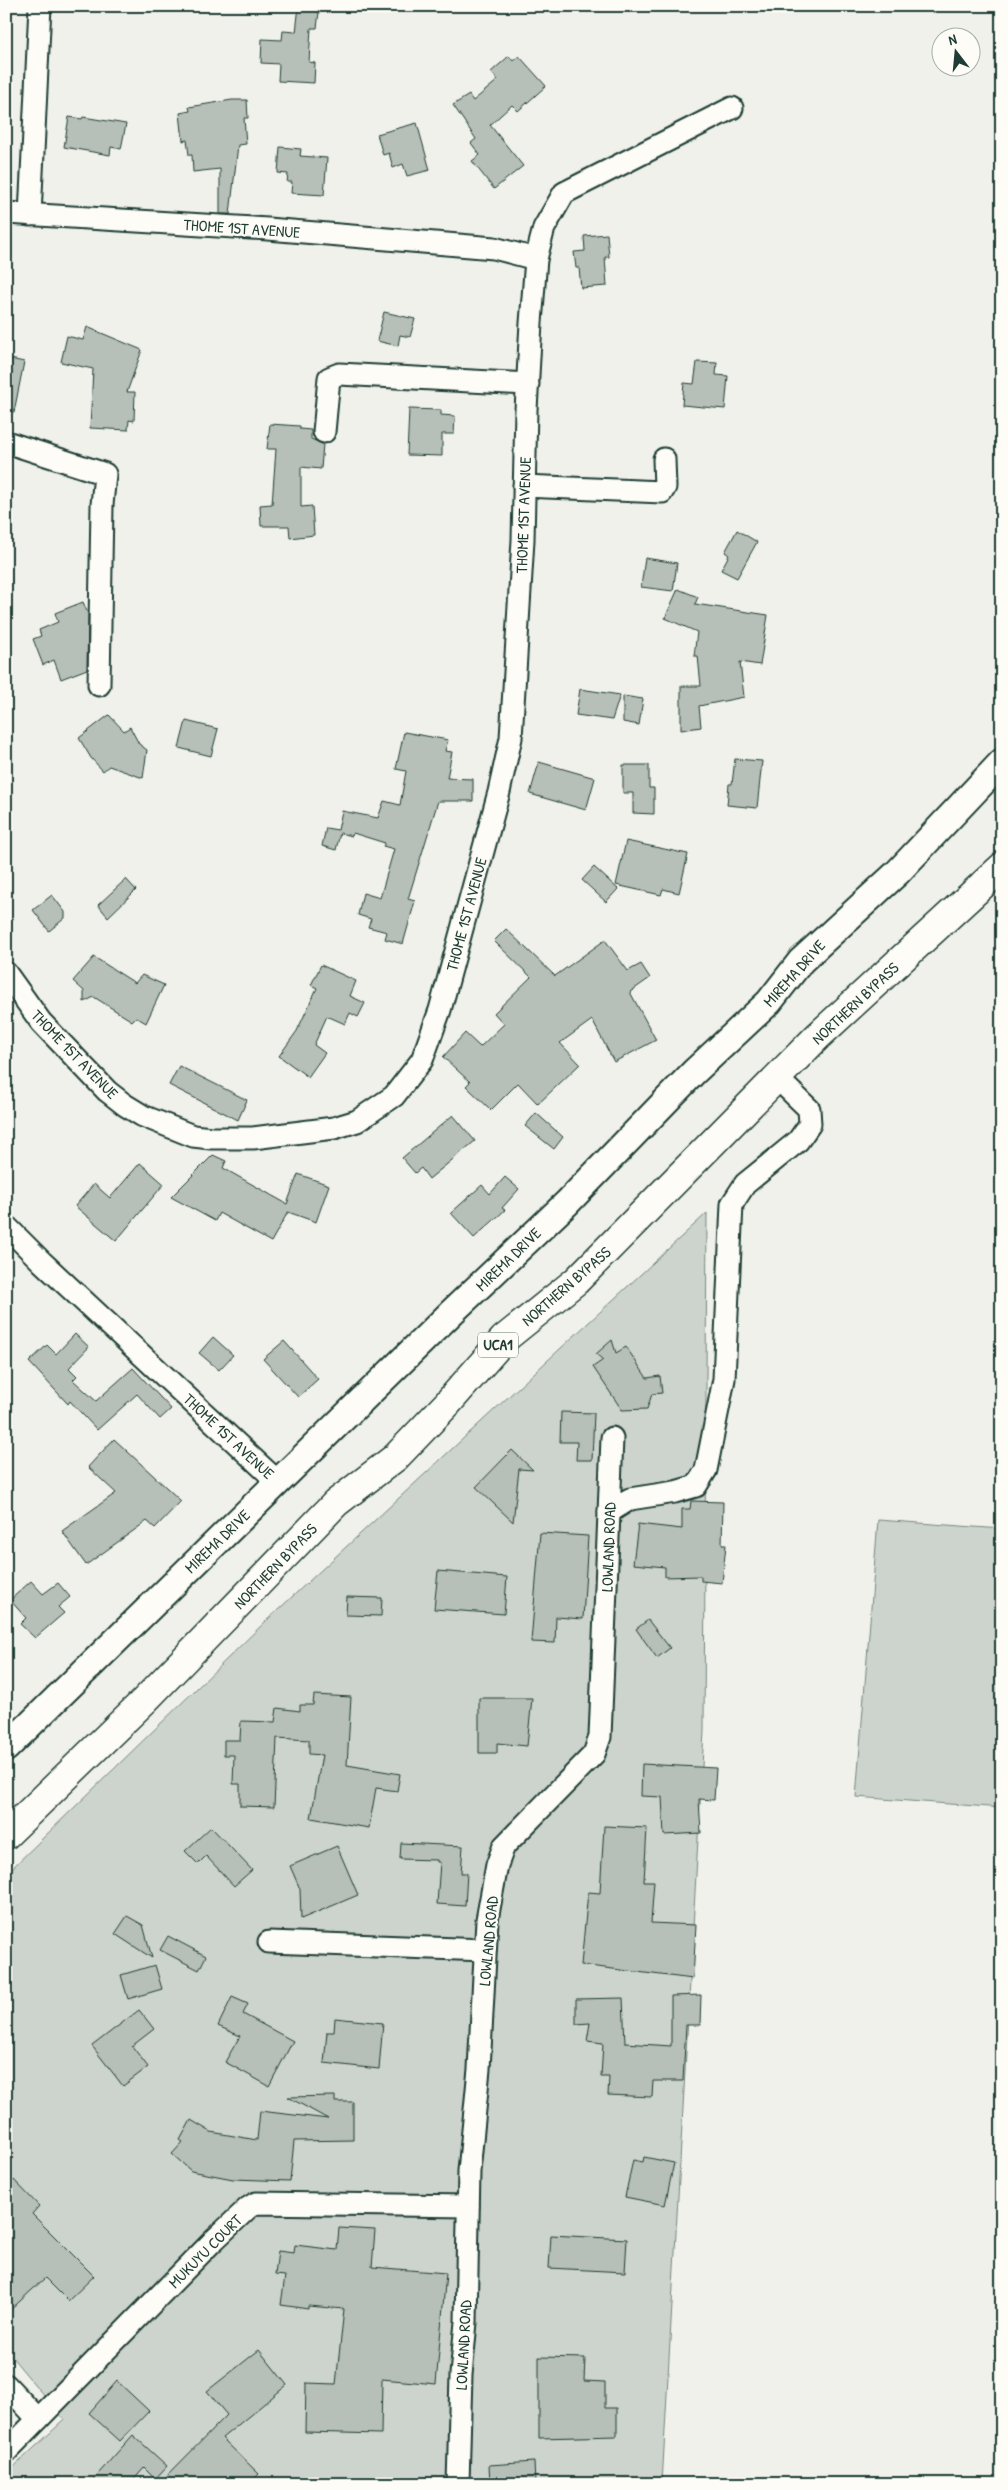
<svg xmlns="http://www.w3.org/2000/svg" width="1008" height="2490" font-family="'Patrick Hand',sans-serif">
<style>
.green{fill:#cdd3cd;stroke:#768880}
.building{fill:#b6bfb8;stroke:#1f3d34}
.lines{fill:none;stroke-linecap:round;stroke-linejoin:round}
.minor-casing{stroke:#1f3d34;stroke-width:25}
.tertiary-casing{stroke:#1f3d34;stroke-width:30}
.primary-casing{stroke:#1f3d34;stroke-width:31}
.minor{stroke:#fdfcf7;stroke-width:21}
.tertiary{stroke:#fdfcf7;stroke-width:26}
.primary{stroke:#fdfcf7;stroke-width:28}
.labels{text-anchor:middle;stroke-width:4.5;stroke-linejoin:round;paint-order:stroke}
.shield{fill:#fdfcf7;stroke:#62766e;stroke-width:1}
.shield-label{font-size:15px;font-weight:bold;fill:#1f3d34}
.street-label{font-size:16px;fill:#1f3d34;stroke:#fdfcf7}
</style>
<rect width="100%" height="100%" fill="#f0f1eb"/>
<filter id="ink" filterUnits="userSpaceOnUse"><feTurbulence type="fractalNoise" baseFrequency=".02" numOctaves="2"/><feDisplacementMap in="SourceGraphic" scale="10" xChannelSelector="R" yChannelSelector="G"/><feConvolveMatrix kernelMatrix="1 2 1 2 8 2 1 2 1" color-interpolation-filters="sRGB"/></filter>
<g filter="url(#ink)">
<g class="green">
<path d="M707,1213l-3,518 -42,753h-656v-10l58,-54 -58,-70v-476l260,-253z"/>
<path d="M878,1520l124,9v279l-146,-11z"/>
</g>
<g class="building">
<path d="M299,6h13v5l7,1 -2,16h-6l-2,34 6,1 -1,20 -36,-2 1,-17 -18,-1 1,-24 20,1 1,-9 13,1z"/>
<path d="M509,56l4,5 6,-5 27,30 -28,25 -6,-6 -22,20 33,41 -29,23 -22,-28 8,-6 -9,-12 5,-4 -23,-34 16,-10 4,6 25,-21 -7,-8z"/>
<path d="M232,100h15l1,18h-4l2,26 -8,1 -8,69h-10v-45l-27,3 -1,-17h-3l-2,-15 -4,1 -3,-28 10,-2 -1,-4z"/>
<path d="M69,117l13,2 1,-2 43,7 -5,25 -10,-2 -1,8 -46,-8z"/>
<path d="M417,123l13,47 -23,6 -4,-12 -10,4 -4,-15 -6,2 -6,-21z"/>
<path d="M280,147l21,2 -1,7 27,2 -3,37 -33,-2 1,-11h-5l1,-8 -10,-1z"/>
<path d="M607,234l2,23h-4l2,29 -26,2 -2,-20h-3l-2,-16 11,-1 -1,-15z"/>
<path d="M384,312l31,7 -5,18 -10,-2 -2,11 -21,-5z"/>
<path d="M87,327l55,23 -15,42h8l-1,29 -5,-1 -1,10 -38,-2 3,-59 -32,-7 6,-26 16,4z"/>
<path d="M6,358l18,4 -10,50h-8z"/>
<path d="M697,362l20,1 -1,12 12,1 -3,33 -43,-4 2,-22 10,1z"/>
<path d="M409,409l32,1v5l14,1 -1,18h-12v22l-35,-1z"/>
<path d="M270,424l30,2v3l11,1v9l12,5 -2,25 -20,-2v40l11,-1 2,29 -24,3 -1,-12h-28l-1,-21 12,-1 4,-55h-9z"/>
<path d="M737,530l20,12 -20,36 -16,-8 8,-15 -4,-3z"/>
<path d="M645,558l32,5 -4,28 -32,-4z"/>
<path d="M678,589l20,8 -3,7 73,11 -8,50 -20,-3 4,35 -45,9 2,21 -20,3v-44h20l-3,-30h-4l3,-24 -32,-14z"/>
<path d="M83,602l5,12 -1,55 -26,10 -7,-19 -11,5 -10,-26 8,-3 -2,-6 19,-8 -3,-9z"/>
<path d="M580,689l40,6 -8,25 -36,-5z"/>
<path d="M623,696l20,3 -4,26 -16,-3z"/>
<path d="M109,715l15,16 6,-4 9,17 8,6 -4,28 -34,-12 -6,5 -12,-13 -12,-20z"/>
<path d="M186,721l32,8 -7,27 -32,-8z"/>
<path d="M404,732l44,8 -3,11 7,1 -5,26 26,1v22h-35l-30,98 7,2 -12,43 -18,-5 2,-7 -19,-5 3,-8 -13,-4 5,-22 17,5 14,-49 -11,-3 2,-3 -32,-10 -1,3 -12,-3 -4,17 -14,-4 4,-18 12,2 4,-19 36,7 6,-17 16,4 6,-34 -10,-2z"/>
<path d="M735,759l27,2 -5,47 -30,-3 2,-21h3z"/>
<path d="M539,762l56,16 -9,32 -56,-16z"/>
<path d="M623,765h26v23h5v26l-21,-1v-20h-10z"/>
<path d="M626,841l62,13 -9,39 -16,-4 -2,6 -45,-10z"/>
<path d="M594,867l24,22 -12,13 -24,-22z"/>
<path d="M126,879l10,11 -28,27 -10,-12z"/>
<path d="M52,895l13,17v6l-16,13 -16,-21z"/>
<path d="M506,929l49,47 50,-36 23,31 13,-7 9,14 -20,14 26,48 -42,22 -22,-42 -32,23 20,21 -42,40 -20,-21 -27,27 -25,-24 4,-4 -27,-25 22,-24 15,14 24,-23 -10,-11 37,-36 -37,-36z"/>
<path d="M94,957l41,26 7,-8 22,10 -18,38 -10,-6 -4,4 -38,-24 -10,5v-11l-11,-10z"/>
<path d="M321,965l35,16 -6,15 15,7 -7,14 -8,-4 -5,11 -18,-8 -13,29 11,8 -17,24 -29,-21 18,-25 20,-43 -6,-3z"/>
<path d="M179,1066l68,34 -9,20 -69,-35z"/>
<path d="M536,1113l27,24 -9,12 -29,-23z"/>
<path d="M453,1115l22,26 -46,38 -8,-11 -6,5 -13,-15z"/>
<path d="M213,1155l13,6 -3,7 64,36 11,-30 31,11 -13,37 -28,-10 -17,30 -52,-29 -4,8 -44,-24z"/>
<path d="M140,1163l24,21 -48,57 -41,-35 19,-22 16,14z"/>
<path d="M505,1177l14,12 -17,19 3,2 -31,28 -23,-25 31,-28 8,9z"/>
<path d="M75,1334l14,13 -20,21 8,8 -4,4 23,21 37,-33 38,41 -11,10 -23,-25 -40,36 -27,-29 -2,3 -39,-42 18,-17 9,9z"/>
<path d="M213,1337l20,18 -14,15 -20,-17z"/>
<path d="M612,1340l4,13 10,-6 21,31 13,-2 2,17 -10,1 -5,15 -25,1 -29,-43 10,-7 -7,-6z"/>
<path d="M284,1341l34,38 -20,18 -35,-38z"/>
<path d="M561,1412l33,1 -2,47h-16l1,-18h-17z"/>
<path d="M114,1439l67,62 -26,27 -8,-7 -61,44 -24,-34 54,-38 -28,-26z"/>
<path d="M512,1450l21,20 -14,-1 -6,53 -37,-35z"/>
<path d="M691,1501l32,1 -1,43h4l-4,38 -21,-2v-5l-36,1v-10l-32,-3 5,-40 44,5v-20h8z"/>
<path d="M540,1533l48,3 -5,83 -27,-2 -1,26 -24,-1z"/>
<path d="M438,1571l69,6 -3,37 -70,-5z"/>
<path d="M31,1581l12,13 15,-11 12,14 -12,10 6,6 -29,25 -15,-14 6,-6 -16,-18z"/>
<path d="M347,1597l35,1 -1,18 -35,-1z"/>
<path d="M648,1620l22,28 -13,10 -21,-29z"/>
<path d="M314,1695l37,2 -4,68 53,9 -3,17 -21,-3 -7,40 -58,-10 11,-63 -13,-1v-14l-32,-2 -3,69 -34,-1v-22h-7l1,-29h-10v-15h16l1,-19 34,1 2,-14 23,3v-6h13z"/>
<path d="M479,1698h53l-5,48 -30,-3v10h-18z"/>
<path d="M642,1764l74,4 -2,32 -15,-1 2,34 -37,2 -2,-38 -21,-1z"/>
<path d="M604,1826l43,2 -3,53h10l-3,42 45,2 -3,54 -112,-14 7,-73 12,1z"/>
<path d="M211,1827l41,43 -18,16 -28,-30 -8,8 -13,-13z"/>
<path d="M401,1843l62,3 -2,27h6l-2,33 -28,-2 3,-42h-3v-2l-37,-1z"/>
<path d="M337,1846l21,49 -57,24 -1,-30 -10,-23z"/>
<path d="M127,1916l16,9 9,33 -37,-24z"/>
<path d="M168,1936l38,20 -7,14 -39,-20z"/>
<path d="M155,1965l7,24 -34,10 -7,-24z"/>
<path d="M701,1995l-1,30h-14l-3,56h-30l-1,16 -44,-2 1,-18h-8l2,-34 -16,-2 3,-18 -14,1v-25l47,-1 2,45 46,3v-50z"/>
<path d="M232,1997l16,7 -5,10 50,27 -24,45 -44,-24 15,-26 -22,-10z"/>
<path d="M139,2010l15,19 -22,17 16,21 -25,19 -31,-40z"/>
<path d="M335,2018l48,5 -4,46 -55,-6 3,-31h7z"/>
<path d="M335,2096v6h18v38l-59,1 -4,40 -57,-2 -42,-8 -19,-17 11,-12 -3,-2 11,-20 20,12 46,8 3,-29 68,8 -40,-22z"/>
<path d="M644,2157l30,6 -9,42 -40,-8 8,-37 10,2z"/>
<path d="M14,2180l25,26 -7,8 62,62 -26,25 -23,-23 -39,36v-127z"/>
<path d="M339,2228l36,2 -3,37 74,6 -10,111 -54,-5 -1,55 -76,-2 1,-49 30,1 8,-75 -36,-3v3l-27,-4 4,-29 -10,-1 3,-24 16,2 1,-8 42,5z"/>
<path d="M551,2235l76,4 -2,33 -76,-4z"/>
<path d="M259,2350l28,35 -65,53 37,36 -10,10h-90l68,-69 -20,-24z"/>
<path d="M539,2357l46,1 -1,23 21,1v26h12v28l-78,2z"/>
<path d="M117,2381l32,30 -29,30 -31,-28z"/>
<path d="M133,2435l34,31 -12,13 -11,-11 -14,16h-41z"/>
<path d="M534,2462l1,22h-45l-1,-19z"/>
</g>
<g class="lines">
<defs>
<g id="minor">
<path d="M6,213l262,16 226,19 42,11"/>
<path d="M30,215l10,-209"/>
<path d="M324,432l5,-54 10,-4 189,10"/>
<path d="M6,442l99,32 -3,31 -3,180"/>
<path d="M524,486l138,6 3,-5 -1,-28"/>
<path d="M6,973l35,49 66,69 18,14 18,11 50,20 18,2h42l81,-10 23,-7 37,-25 28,-36 18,-50 59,-218 12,-54 12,-198 3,-130 5,-87 5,-64 8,-31 20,-35 168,-85"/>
<path d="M6,1226l36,36 236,220"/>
<path d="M609,1512l21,-13 45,-7 21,-6 10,-16 18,-91 8,-175 13,-20 53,-43 12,-17 -1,-15 -31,-30"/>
<path d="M269,1942l216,8"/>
<path d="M6,2385l32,34"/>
<path d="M6,2452l206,-210 36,-34 8,-5 212,3"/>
<path d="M458,2484l3,-109 5,-53 3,-151 10,-102 8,-149 10,-55 7,-19 90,-92 6,-17 12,-299"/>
</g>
<path id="tertiary" d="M6,1748l448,-438 113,-107 127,-131 75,-70 32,-41 96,-88 105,-111"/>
<path id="primary" d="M6,1835l139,-135 191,-197 60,-46 51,-53 57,-65 72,-58 242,-245 184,-169"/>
</defs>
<use href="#minor" class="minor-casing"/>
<use href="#tertiary" class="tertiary-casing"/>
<use href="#primary" class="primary-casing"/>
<use href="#minor" class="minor"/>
<use href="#tertiary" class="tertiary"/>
<use href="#primary" class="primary"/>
</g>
</g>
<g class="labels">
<rect class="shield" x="478" y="1332.5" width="40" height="25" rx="4"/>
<g class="shield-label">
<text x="498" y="1350">UCA1</text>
</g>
<g class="street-label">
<text transform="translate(242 228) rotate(4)" y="6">THOME 1ST AVENUE</text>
<text transform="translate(523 515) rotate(-88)" y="6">THOME 1ST AVENUE</text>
<text transform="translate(466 914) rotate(-75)" y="6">THOME 1ST AVENUE</text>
<text transform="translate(794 973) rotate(-48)" y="6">MIREMA DRIVE</text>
<text transform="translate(855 1003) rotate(-43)" y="6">NORTHERN BYPASS</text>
<text transform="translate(75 1054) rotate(46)" y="6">THOME 1ST AVENUE</text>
<text transform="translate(508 1259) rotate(-44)" y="6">MIREMA DRIVE</text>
<text transform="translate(566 1286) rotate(-41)" y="6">NORTHERN BYPASS</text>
<text transform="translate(229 1436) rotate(43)" y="6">THOME 1ST AVENUE</text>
<text transform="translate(217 1541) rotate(-44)" y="6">MIREMA DRIVE</text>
<text transform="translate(608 1547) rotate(-88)" y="6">LOWLAND ROAD</text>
<text transform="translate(275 1566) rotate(-46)" y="6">NORTHERN BYPASS</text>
<text transform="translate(488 1941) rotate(-85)" y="6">LOWLAND ROAD</text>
<text transform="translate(205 2251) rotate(-45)" y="6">MUKUYU COURT</text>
<text transform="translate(463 2345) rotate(-87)" y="6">LOWLAND ROAD</text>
</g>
</g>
<rect width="1008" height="2490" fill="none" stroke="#fdfcf7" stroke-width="25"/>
<rect x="12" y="12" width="983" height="2465" fill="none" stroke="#1f3d34" stroke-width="2" filter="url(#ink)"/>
<g transform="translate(956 52) rotate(344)"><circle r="24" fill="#fdfcf7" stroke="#a4b0a9"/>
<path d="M0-4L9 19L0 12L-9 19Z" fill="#1f3d34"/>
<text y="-8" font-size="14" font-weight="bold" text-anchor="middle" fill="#1f3d34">N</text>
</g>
</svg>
